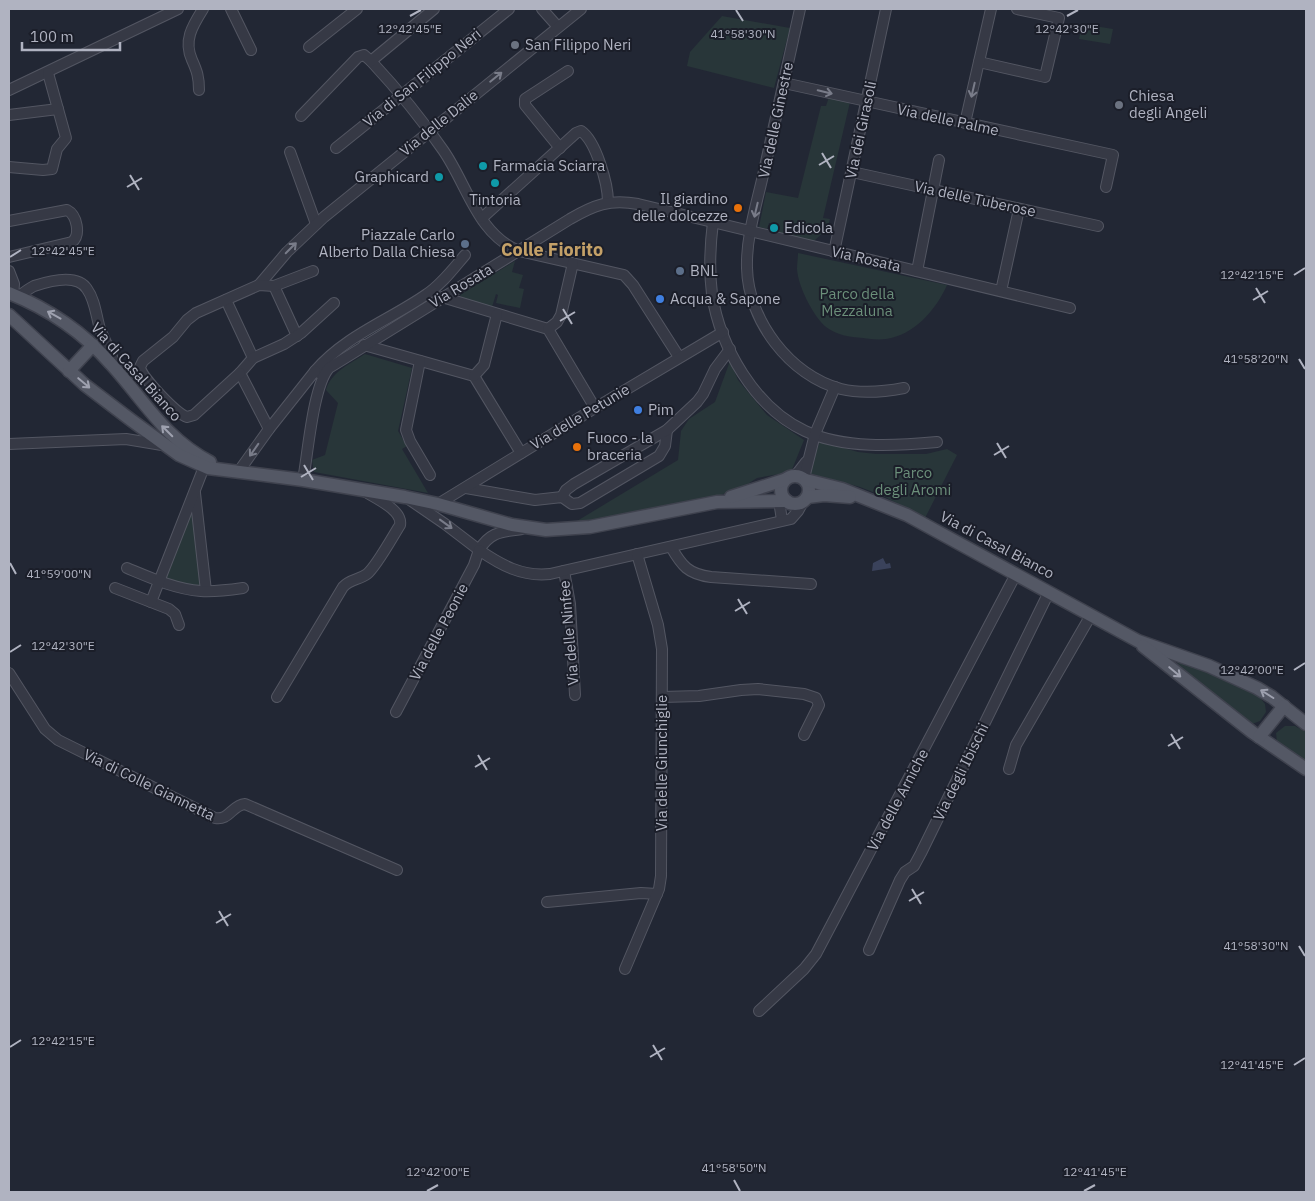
<svg xmlns="http://www.w3.org/2000/svg" width="1315" height="1201" font-family="'IBM Plex Sans',sans-serif">
<style>
.green{fill:#283639}
.water{fill:#3a425b}
.lines{fill:none;stroke-linecap:round;stroke-linejoin:round}
.minor-casing{stroke:#535662;stroke-width:12}
.major-casing{stroke:#3f424e;stroke-width:15}
.minor{stroke:#363945;stroke-width:10}
.major{stroke:#545865;stroke-width:12}
.oneway{stroke:#797c89}
.oneway2{stroke:#9ea1af}
.ticks{fill:none;stroke:#b0b3c1;stroke-width:2}
.worship-dot{fill:#6b7280;stroke:#1b1e29;stroke-width:2}
.culture-dot{fill:#0f9aa8;stroke:#1b1e29;stroke-width:2}
.food-dot{fill:#e8710a;stroke:#1b1e29;stroke-width:2}
.service-dot{fill:#5c6f8a;stroke:#1b1e29;stroke-width:2}
.shop-dot{fill:#3f7fe0;stroke:#1b1e29;stroke-width:2}
.labels{text-anchor:middle;stroke-width:4;stroke-linejoin:round;paint-order:stroke}
.poi-label{font-size:15px;fill:#b0b3c1;stroke:#1b1e29;text-anchor:start}
.street-label{font-size:15px;fill:#b0b3c1;stroke:#1b1e29}
.park-label{font-size:15px;fill:#6b8f7a;stroke:#1b1e29}
.quarter-label{font-size:18px;font-weight:bold;fill:#c4a168;stroke:#1b1e29}
.ticks-label{font-size:12px;text-anchor:middle;fill:#b0b3c1;stroke:#1b1e29;stroke-width:4;stroke-linejoin:round;paint-order:stroke}
</style>
<rect width="100%" height="100%" fill="#222734"/>
<g class="green">
<path d="M722,16l68,12 -16,60 -87,-22 3,-14z"/>
<path d="M1082,24l31,5 -3,15 -31,-5z"/>
<path d="M829,97l21,5 -27,116 7,1 -3,10 -13,12 -36,-9 1,-7 -10,-2 -2,6 -8,-2 7,-35 32,6 23,-92h5z"/>
<path d="M798,253l149,32c-11,25 -33,50 -61,54 -8,1 -16,0 -23,-1 -14,-1 -26,-3 -37,-11 -13,-11 -28,-41 -29,-58 0,-5 1,-11 1,-16z"/>
<path d="M515,261l-3,11 11,3 -4,13 5,1 -4,19 -24,-5 2,-8 -2,-1 -4,13 -29,-8 -3,-4z"/>
<path d="M365,354l47,14 -14,63 9,15 -5,3 26,44 -114,-21 -2,-12 13,-5 13,-52 -12,-13c5,-18 24,-26 39,-36z"/>
<path d="M730,361l8,19 29,35 37,25 -13,32 -34,6 -14,9 -28,10 -143,27 106,-64 3,-29 8,-12 26,-17z"/>
<path d="M820,441l38,11 18,2h50l21,-5 10,6 -32,63 -42,-22 -23,-9 -52,-14z"/>
<path d="M193,508l8,78 -3,2 -34,-8z"/>
<path d="M1181,661l11,3 64,29 9,11 1,8 -6,9 -8,3 -10,-6 -65,-55z"/>
<path d="M1285,726h10l11,6v30l-29,-20 -1,-9z"/>
</g>
<path class="water" d="M883,558l3,6 4,-1 1,5 -19,3 1,-8z"/>
<g class="lines">
<defs>
<g id="minor">
<path d="M231,9l20,41"/>
<path d="M542,9l16,18"/>
<path d="M800,9c-12,54 -24,108 -36,162 -7,32 -18,65 -17,97 1,52 43,108 94,121 21,5 42,3 63,-1"/>
<path d="M309,47l48,-38"/>
<path d="M371,61c26,28 50,57 72,89 24,34 34,84 76,101l105,24 9,10 46,72"/>
<path d="M979,62l66,15 14,-59 -42,-9"/>
<path d="M784,83l329,72 -7,32"/>
<path d="M9,90l169,-81"/>
<path d="M199,90c0,-13 -2,-19 -7,-30 -9,-20 1,-35 11,-51"/>
<path d="M9,115l49,-6"/>
<path d="M301,116l57,-59 6,-2 7,6 63,-52"/>
<path d="M965,123l26,-114"/>
<path d="M336,148l173,-139"/>
<path d="M560,148l-35,-43v-6l43,-28"/>
<path d="M290,152l26,72"/>
<path d="M9,167l34,3 9,-1 5,-20 9,-11 -18,-65"/>
<path d="M852,172l246,54"/>
<path d="M482,218l94,-85 5,-2c15,10 27,53 27,71"/>
<path d="M9,221l58,-11c10,5 14,25 5,32l-63,15"/>
<path d="M713,222c-3,24 -4,48 -1,72 8,53 43,114 93,137 39,18 90,15 132,11"/>
<path d="M834,252l52,-243"/>
<path d="M9,271l5,13 -1,11"/>
<path d="M917,271l22,-111"/>
<path d="M259,285l28,-33 37,-35 257,-208"/>
<path d="M274,286l23,50"/>
<path d="M1001,291l18,-82"/>
<path d="M18,297c5,-4 10,-8 16,-11 15,-5 43,-13 53,3 8,11 9,26 13,40 5,13 13,25 15,39"/>
<path d="M442,297l106,32 47,79"/>
<path d="M226,300l27,58 -13,15 29,56"/>
<path d="M548,329l9,-7 4,-7 12,-52"/>
<path d="M364,345l110,31 47,77"/>
<path d="M253,358l31,-14 17,-11 33,-30"/>
<path d="M420,361l-14,69 4,11 20,34"/>
<path d="M240,373l-46,42 -7,2c-10,-3 -46,-40 -47,-50l3,-6 30,-24 14,-17 9,-7 63,-28 15,1 39,-15"/>
<path d="M323,375l-8,-4c31,-36 75,-51 112,-77 15,-10 26,-25 38,-39"/>
<path d="M474,376l10,-11 13,-51"/>
<path d="M9,444l117,-5 36,6"/>
<path d="M239,471l30,-42 46,-58"/>
<path d="M796,475l10,-13"/>
<path d="M804,478l11,-44 20,-47"/>
<path d="M303,480c5,-27 10,-94 26,-112l241,-149c24,-14 39,-20 68,-15l432,104"/>
<path d="M466,488l69,12 27,-3 10,7 8,-1 79,-47 6,-10 2,-16"/>
<path d="M195,493l11,98"/>
<path d="M562,497l4,-7 8,-6 93,-54 30,-28 6,-8 12,-25 15,-20"/>
<path d="M410,500l35,24 34,26c12,-19 23,-18 43,-21"/>
<path d="M779,501l3,19"/>
<path d="M438,504l157,-96 128,-76"/>
<path d="M671,547c11,19 17,27 40,30l100,7"/>
<path d="M127,568c24,10 48,21 74,23 14,1 28,-1 42,-3"/>
<path d="M564,571l6,33 5,91"/>
<path d="M115,588l54,21 6,5 4,11"/>
<path d="M151,602l53,-135"/>
<path d="M9,673l36,56 13,11 157,78c14,3 17,-13 30,-14l152,66"/>
<path d="M277,697l66,-110c7,-8 16,-7 24,-13 9,-7 26,-38 33,-49 3,-15 -25,-27 -36,-34"/>
<path d="M662,697l37,-1 42,-6 17,-1 46,5 12,4 3,7 -15,30"/>
<path d="M396,712l78,-147 5,-15c22,15 43,27 71,24l241,-55 7,-8 5,-9"/>
<path d="M1009,769l7,-24 75,-130"/>
<path d="M547,902l94,-9 16,1"/>
<path d="M869,950l31,-70 5,-8 9,-6 7,-13 128,-261"/>
<path d="M625,969l34,-80 2,-13 1,-227 -4,-24 -21,-71"/>
<path d="M759,1011l45,-42 12,-15 200,-380"/>
</g>
<g id="major">
<path d="M9,293c40,16 74,39 102,71 33,36 54,75 99,98"/>
<path d="M9,315l76,70 46,35 48,35 29,13 95,12 102,17 33,7 74,21 34,5 44,-3 127,-25 70,-1"/>
<path d="M69,371l24,-26"/>
<circle cx="795" cy="490" r="14"/>
<path d="M806,480l36,9 65,26 231,126 71,25 48,22 15,9 34,27"/>
<path d="M731,497l53,-17"/>
<path d="M808,497l16,-2 26,2"/>
<path d="M1143,646l109,86 54,37"/>
<path d="M1259,737l25,-31"/>
</g>
</defs>
<use href="#minor" class="minor-casing"/>
<use href="#major" class="major-casing"/>
<use href="#minor" class="minor"/>
<use href="#major" class="major"/>
</g>
<defs><path id="oneway-shaft" d="M-6 0H5M1.5-3L5.5 0L1.5 3" fill="none" stroke-width="1.6" stroke-linecap="round" stroke-linejoin="round" transform="scale(1.25)"/></defs>
<g class="oneway">
<use href="#oneway-shaft" transform="translate(496 77) rotate(-39)"/>
<use href="#oneway-shaft" transform="translate(973 90) rotate(103)"/>
<use href="#oneway-shaft" transform="translate(825 92) rotate(13)"/>
<use href="#oneway-shaft" transform="translate(756 210) rotate(103)"/>
<use href="#oneway-shaft" transform="translate(291 248) rotate(-45)"/>
<use href="#oneway-shaft" transform="translate(254 450) rotate(125)"/>
<use href="#oneway-shaft" transform="translate(446 524) rotate(36)"/>
</g>
<g class="oneway2">
<use href="#oneway-shaft" transform="translate(54 315) rotate(-151)"/>
<use href="#oneway-shaft" transform="translate(84 383) rotate(40)"/>
<use href="#oneway-shaft" transform="translate(167 431) rotate(-135)"/>
<use href="#oneway-shaft" transform="translate(1175 672) rotate(40)"/>
<use href="#oneway-shaft" transform="translate(1267 694) rotate(-148)"/>
</g>
<path class="ticks" d="M736,10l7,11M410,16l11,-6M1067,16l11,-6M822,153l9,15M819,165l15,-9M130,175l9,15M127,187l15,-9M10,257l11,-7M1294,275l11,-7M1256,288l9,15M1253,300l15,-9M563,309l9,15M560,321l15,-9M1299,359l6,10M997,443l9,15M994,455l15,-9M304,465l9,15M301,477l15,-9M10,563l6,11M738,599l9,15M735,611l15,-9M10,652l11,-7M1294,670l11,-7M1171,734l9,15M1168,746l15,-9M478,755l9,15M475,767l15,-9M912,889l9,15M909,901l15,-9M219,911l9,15M216,923l15,-9M1299,946l6,10M653,1045l9,15M10,1047l11,-7M650,1057l15,-9M1294,1065l11,-7M734,1180l6,11M427,1191l11,-6M1084,1191l11,-6"/>
<g class="worship-dot">
<circle cx="515" cy="45" r="5"/>
<circle cx="1119" cy="105" r="5"/>
</g>
<g class="culture-dot">
<circle cx="483" cy="166" r="5"/>
<circle cx="439" cy="177" r="5"/>
<circle cx="495" cy="183" r="5"/>
<circle cx="774" cy="228" r="5"/>
</g>
<g class="food-dot">
<circle cx="738" cy="208" r="5"/>
<circle cx="577" cy="447" r="5"/>
</g>
<g class="service-dot">
<circle cx="465" cy="244" r="5"/>
<circle cx="680" cy="271" r="5"/>
</g>
<g class="shop-dot">
<circle cx="660" cy="299" r="5"/>
<circle cx="638" cy="410" r="5"/>
</g>
<g class="labels">
<g class="poi-label">
<text x="525" y="50">San Filippo Neri</text>
<text x="1129" y="101">Chiesa<tspan x="1129" dy="17">degli Angeli</tspan></text>
<text x="493" y="171">Farmacia Sciarra</text>
<text x="429" y="182" text-anchor="end">Graphicard</text>
<text x="728" y="204" text-anchor="end">Il giardino<tspan x="728" dy="17">delle dolcezze</tspan></text>
<text x="495" y="205" text-anchor="middle">Tintoria</text>
<text x="784" y="233">Edicola</text>
<text x="455" y="240" text-anchor="end">Piazzale Carlo<tspan x="455" dy="17">Alberto Dalla Chiesa</tspan></text>
<text x="690" y="276">BNL</text>
<text x="670" y="304">Acqua &amp; Sapone</text>
<text x="648" y="415">Pim</text>
<text x="587" y="443">Fuoco - la<tspan x="587" dy="17">braceria</tspan></text>
</g>
<g class="street-label">
<text transform="translate(422 78) rotate(-39)" y="5">Via di San Filippo Neri</text>
<text transform="translate(776 120) rotate(-78)" y="5">Via delle Ginestre</text>
<text transform="translate(948 120) rotate(12)" y="5">Via delle Palme</text>
<text transform="translate(439 123) rotate(-39)" y="5">Via delle Dalie</text>
<text transform="translate(861 130) rotate(-78)" y="5">Via dei Girasoli</text>
<text transform="translate(975 199) rotate(12)" y="5">Via delle Tuberose</text>
<text transform="translate(866 259) rotate(13)" y="5">Via Rosata</text>
<text transform="translate(461 286) rotate(-31)" y="5">Via Rosata</text>
<text transform="translate(136 372) rotate(48)" y="5">Via di Casal Bianco</text>
<text transform="translate(580 417) rotate(-31)" y="5">Via delle Petunie</text>
<text transform="translate(997 545) rotate(28)" y="5">Via di Casal Bianco</text>
<text transform="translate(439 632) rotate(-62)" y="5">Via delle Peonie</text>
<text transform="translate(569 633) rotate(-95)" y="5">Via delle Ninfee</text>
<text transform="translate(662 763) rotate(-90)" y="5">Via delle Giunchiglie</text>
<text transform="translate(961 772) rotate(-64)" y="5">Via degli Ibischi</text>
<text transform="translate(149 785) rotate(26)" y="5">Via di Colle Giannetta</text>
<text transform="translate(898 800) rotate(-62)" y="5">Via delle Arniche</text>
</g>
<g class="park-label">
<text x="857" y="299">Parco della<tspan x="857" dy="17">Mezzaluna</tspan></text>
<text x="913" y="478">Parco<tspan x="913" dy="17">degli Aromi</tspan></text>
</g>
<g class="quarter-label">
<text x="552" y="256">Colle Fiorito</text>
</g>
</g>
<g class="ticks-label">
<text x="410" y="33">12°42'45"E</text>
<text x="1067" y="33">12°42'30"E</text>
<text x="743" y="38">41°58'30"N</text>
<text x="63" y="255">12°42'45"E</text>
<text x="1252" y="279">12°42'15"E</text>
<text x="1256" y="363">41°58'20"N</text>
<text x="59" y="578">41°59'00"N</text>
<text x="63" y="650">12°42'30"E</text>
<text x="1252" y="674">12°42'00"E</text>
<text x="1256" y="950">41°58'30"N</text>
<text x="63" y="1045">12°42'15"E</text>
<text x="1252" y="1069">12°41'45"E</text>
<text x="734" y="1172">41°58'50"N</text>
<text x="438" y="1176">12°42'00"E</text>
<text x="1095" y="1176">12°41'45"E</text>
</g>
<rect width="1315" height="1201" fill="none" stroke="#b0b3c1" stroke-width="20"/>
<path d="M22 42v8h98v-8" fill="none" stroke="#b0b3c1" stroke-width="2.5"/>
<text x="30" y="42" font-size="15" fill="#b0b3c1" stroke="#1b1e29" stroke-width="4" paint-order="stroke">100 m</text>
</svg>
